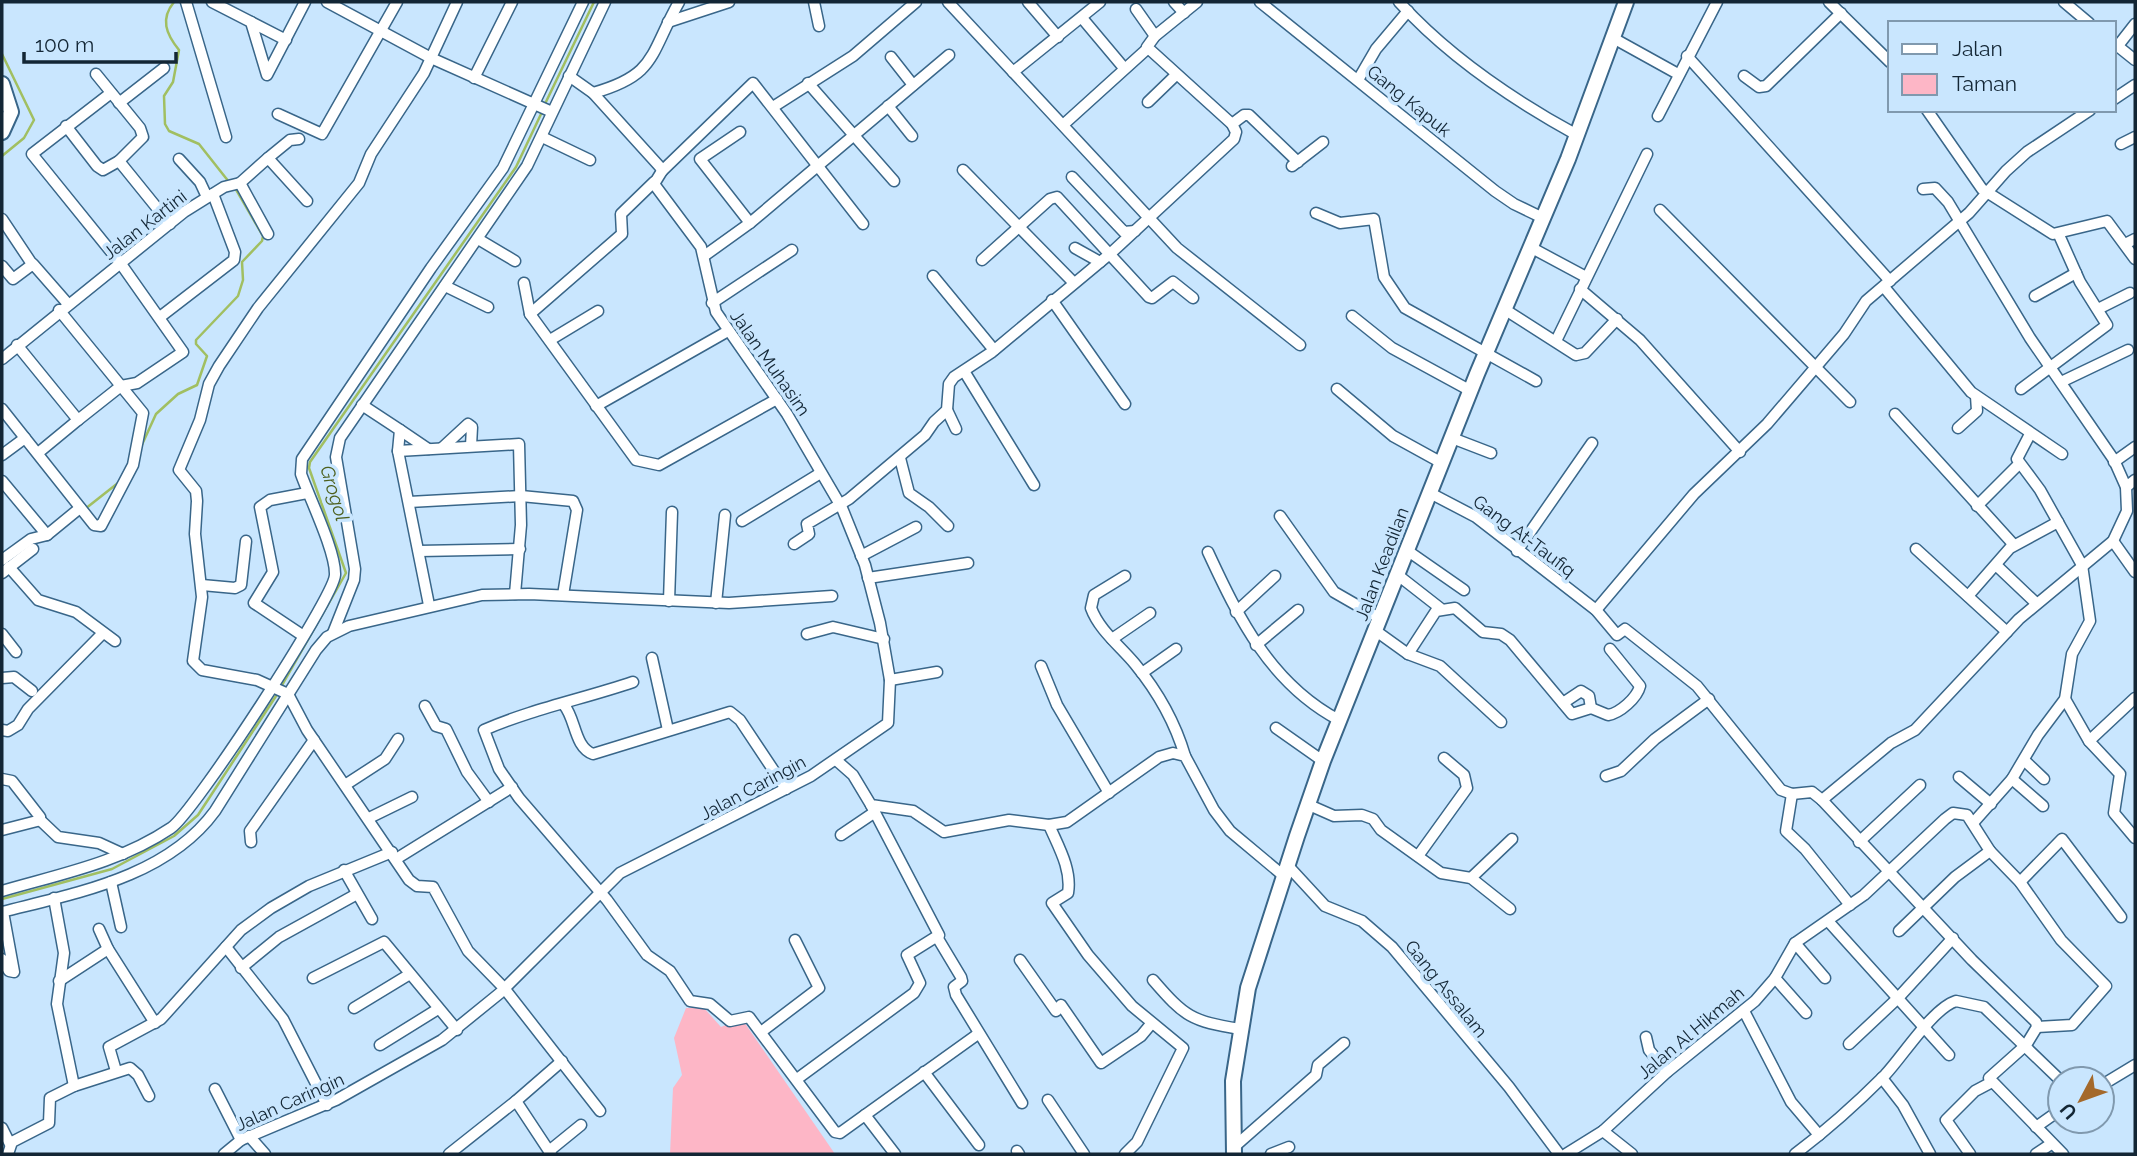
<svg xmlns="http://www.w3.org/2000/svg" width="2137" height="1156" font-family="Raleway,sans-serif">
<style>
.green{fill:#fdb6c6}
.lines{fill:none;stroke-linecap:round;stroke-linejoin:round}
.stream{stroke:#a1bf61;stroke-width:2.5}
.street-casing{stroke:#396689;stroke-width:13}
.secondary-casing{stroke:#396689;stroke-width:18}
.street{stroke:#fff;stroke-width:10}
.secondary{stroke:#fff;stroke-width:14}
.labels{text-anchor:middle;stroke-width:7;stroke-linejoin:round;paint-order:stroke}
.street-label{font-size:18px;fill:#132635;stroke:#c9e6fe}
.water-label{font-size:19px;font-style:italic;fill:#4d601e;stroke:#c9e6fe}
</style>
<rect width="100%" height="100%" fill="#c9e6fe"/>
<path class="green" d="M686,1008h18l17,19 21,-8 93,135h-165l3,-66 9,-13 -8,-37z"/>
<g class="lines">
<g class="stream">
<path d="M174,2c-14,17 -8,32 5,48l-6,32 -9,14 1,28 4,7 30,13 30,38"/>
<path d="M2,54l32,66 -10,18 -22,18"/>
<path d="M544,106l50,-104"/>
<path d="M140,449l16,-35 22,-20 19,-9 10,-29 -11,-12v-4l42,-44 5,-16 -1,-18 20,-21 1,-5 -29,-50"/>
<path d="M85,509l33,-26"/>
<path d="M281,687l65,-114 -37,-105 1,-6 206,-295 26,-55"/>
<path d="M2,899l110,-30 62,-33 24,-21 80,-122"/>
</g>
<defs>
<g id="street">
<path d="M186,2l40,135"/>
<path d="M212,2l39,20 16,53 38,-73"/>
<path d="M327,2l104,56 121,54"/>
<path d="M457,2l-33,71 -53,81 -12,29 -101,125 -39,58 -10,18 -9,36 -21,50 17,21 1,10 -2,33 7,63 -9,64 9,9 55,10 31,14 19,36 102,150 8,6 16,1 35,64 36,37 96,123"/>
<path d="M814,2l5,24"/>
<path d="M948,2l229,246 123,97"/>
<path d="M1028,2l30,35"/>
<path d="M1174,2l10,11"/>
<path d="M1260,2l235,189 19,13 29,14"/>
<path d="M1399,2c49,54 114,98 178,133"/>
<path d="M1829,2l61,60"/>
<path d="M2064,2l25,21"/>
<path d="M1136,9l19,27"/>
<path d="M1082,18l42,50"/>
<path d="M251,22l35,18"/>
<path d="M668,22l61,-20"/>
<path d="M1613,38l65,36"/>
<path d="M2115,44l20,16"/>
<path d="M2117,47l18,-23"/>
<path d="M1687,56l203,225"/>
<path d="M891,57l22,28"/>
<path d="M1013,72l87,-70"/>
<path d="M1744,76l15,11 7,-1 75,-73"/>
<path d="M474,78l38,-76"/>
<path d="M1358,80l18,-31 32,-38"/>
<path d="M808,83l86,98"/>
<path d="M593,93c64,-18 56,-38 86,-91"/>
<path d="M2114,99l21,-14"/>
<path d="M1148,102l28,-27"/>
<path d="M119,103l45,-35"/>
<path d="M888,106l24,30"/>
<path d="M773,107l80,-51 63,-54"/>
<path d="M1927,110l55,79 71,45 54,-13 28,38"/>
<path d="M278,114l44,20 75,-132"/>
<path d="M1658,116l59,-114"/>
<path d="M1232,124l12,-9h5l49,47"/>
<path d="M1063,125l84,-76"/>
<path d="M66,126l31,40 6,4 16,-9 24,-24 -3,-9 -44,-54"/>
<path d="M740,132l-40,27 50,64"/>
<path d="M542,137l48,23"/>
<path d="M2121,144l14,-7"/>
<path d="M268,158l22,-18 9,-1"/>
<path d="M179,159l21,23 7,15"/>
<path d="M119,161l51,63"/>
<path d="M1292,166l31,-24"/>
<path d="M963,170l111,113"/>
<path d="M662,171l91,-88 110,141"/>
<path d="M1072,177l52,55 11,-1"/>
<path d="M240,183l28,51"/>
<path d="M1923,189l12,-1 13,14 82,136 84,122 12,27 1,24 -14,30 -94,78 -104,111 -24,13 -69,57 150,160 64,62 1,5 -11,18 -37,33 74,76"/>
<path d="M1660,210l190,192"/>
<path d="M1316,213l24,10 34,-4 10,58 21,31 131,73"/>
<path d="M2,219l30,45"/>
<path d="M478,239l37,22"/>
<path d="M2125,244l10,-5"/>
<path d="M1530,247l56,30"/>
<path d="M1075,248l25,14"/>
<path d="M704,256l46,-33 199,-168"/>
<path d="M982,260l68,-61 7,-2 92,100 3,1 21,-16 20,16"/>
<path d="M2,266l11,13 20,-15 35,40"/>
<path d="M933,276l61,74"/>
<path d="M524,283l6,31 106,146 23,5 118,-66"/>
<path d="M445,286l43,21"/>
<path d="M1884,287l87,105 91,62"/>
<path d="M1580,289l60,51 100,112"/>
<path d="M2035,296l41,-23"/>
<path d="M1052,300l73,104"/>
<path d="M712,303l80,-53"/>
<path d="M1504,309l72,46 9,-2 32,-34"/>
<path d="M2098,309l32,-16"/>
<path d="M530,314l92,-80 -1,-20 33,-32"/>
<path d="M1352,316l40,32 79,43"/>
<path d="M160,317l74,-57 1,-8 -22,-58"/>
<path d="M550,340l48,-29"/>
<path d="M1556,341l91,-187"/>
<path d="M17,345l61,75 43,-34 16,-3 46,-31 -62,-88 -89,-110 79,-61"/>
<path d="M2,359l182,-147 40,-25 16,-4 28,-25 39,43"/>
<path d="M964,371l70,114"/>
<path d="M2061,382l67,-32"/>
<path d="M1337,389l56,47 49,27"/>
<path d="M2021,389l86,-64 -27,-43 -21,-47"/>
<path d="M362,405l38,25 -2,21 31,154"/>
<path d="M596,406l132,-75"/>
<path d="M2,409l92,116 7,1 32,-61 10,-52 -84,-103"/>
<path d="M947,410l9,19"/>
<path d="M1895,414l119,131"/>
<path d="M1958,428l19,-17 -1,-15"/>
<path d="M400,430l28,19"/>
<path d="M1452,438l39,15"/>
<path d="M442,448l26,-24 4,3 -1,19"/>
<path d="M398,451l121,-7 2,81 -6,69"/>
<path d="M38,453l40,-33"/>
<path d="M2,455l23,-17"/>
<path d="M900,458l9,35 20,14 19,19"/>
<path d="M2114,462l21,-15"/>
<path d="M2,481l45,54"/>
<path d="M2126,487l9,-7"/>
<path d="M1430,493l46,24 120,93 21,25 8,-6 72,57 84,104 11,4 20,-2 10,8"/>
<path d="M409,502l112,-6 52,5 4,9 -14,85"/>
<path d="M1977,506l42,-42"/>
<path d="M1280,516l54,76 47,27"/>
<path d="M742,521l77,-47"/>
<path d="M2113,541l22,31"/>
<path d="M794,544l15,-10 -2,-10 42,-25 76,-64 9,-13 13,-12 2,-26 5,-7 38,-25 119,-99 123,-114 2,-7 -4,-8 -85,-77 8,-11 42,-34"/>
<path d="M1916,549l91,83"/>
<path d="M419,551l101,-2"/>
<path d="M1408,551l56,39"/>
<path d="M1517,551l75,-108"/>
<path d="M1208,552c31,67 63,132 131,168"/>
<path d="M861,556l55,-29"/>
<path d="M2,560l29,-21 16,-4 33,-27"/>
<path d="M1997,566l39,37"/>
<path d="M9,567l29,33 38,12 39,29"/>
<path d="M2,573l31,-24"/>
<path d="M1125,576l-31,19 -3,13c8,22 29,38 44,56 23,28 40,58 50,92"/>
<path d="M1399,576l41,32"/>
<path d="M868,578l100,-15"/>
<path d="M202,585l33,3 6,-3 5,-44"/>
<path d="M1968,596l42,-48 48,-26"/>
<path d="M669,601l3,-89"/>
<path d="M716,603l9,-88"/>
<path d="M1596,610l98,-116 73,-70 77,-90 22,-33 103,-88 37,-42 21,-19 63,-42"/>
<path d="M1236,612l39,-36"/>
<path d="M1376,631l32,23 32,12 61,56"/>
<path d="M333,633l21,-53 1,-11 -19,-112 4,-19 187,-272 78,-164"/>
<path d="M2,634l14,18"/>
<path d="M807,634l26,-7 51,12"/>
<path d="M302,635l-48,-32 19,-31 -13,-65 10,-7 37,-7"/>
<path d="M1112,639l38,-26"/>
<path d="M1256,645l42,-35"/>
<path d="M1408,654l28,-43 19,-3 28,24 18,2 9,6 62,74 19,-6 17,7c12,-2 29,-17 32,-29l-30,-37"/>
<path d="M652,658l16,72"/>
<path d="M1041,666l16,39 52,88"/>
<path d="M1142,673l34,-24"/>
<path d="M2,678l12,-1 18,14"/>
<path d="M890,680l47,-8"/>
<path d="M633,682c-50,17 -101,27 -149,48l15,39 20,29 88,102 40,55 23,16 20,30 20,3 20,17 19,-4 86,115 5,1 25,-18 30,39"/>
<path d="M2065,699l24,42 46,-43"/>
<path d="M1563,703l18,-12 8,5 2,12"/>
<path d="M564,705c12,14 10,42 29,49l137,-42 10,8 46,69"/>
<path d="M425,706l11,20 10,3 21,43 22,30"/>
<path d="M1276,728l47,33"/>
<path d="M2,730l6,1 10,-6 10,-16 75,-76"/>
<path d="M2089,741l31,33 -6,39 21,25"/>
<path d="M836,760l17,15 18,30 42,6 31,21 65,-12 40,5 18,-3 92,-65 14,-4 12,3 29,54 16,21 55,46"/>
<path d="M2024,760l20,19"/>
<path d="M1606,776l15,-5 34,-32 54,-40"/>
<path d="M1959,777l32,27"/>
<path d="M2,779l10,2 28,36 -3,4 -35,9"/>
<path d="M2012,779l31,27"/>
<path d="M345,785l40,-26 13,-20"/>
<path d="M1792,794l-6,37 19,18 45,56"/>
<path d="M1309,805l25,11 28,-1 11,4 8,11 60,43 30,5 39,31"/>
<path d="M369,818l43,-21"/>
<path d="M39,819l19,18 41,6 24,11"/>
<path d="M1973,823l39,-44 26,-44 27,-36 7,-45 18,-33 -8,-56 -42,-75 -23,-31 13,-25"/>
<path d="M1049,825c9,21 23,44 19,68l-16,10 36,52 44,51 51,42 -46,94 -12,12"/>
<path d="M841,835l34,-23"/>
<path d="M251,842l-1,-11 64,-91"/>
<path d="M1859,842l61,-57"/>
<path d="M1990,851l30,31 41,58 45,46 -34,39 -35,2"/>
<path d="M1418,856l49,-68 -3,-13 -20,-17"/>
<path d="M396,859l116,-72"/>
<path d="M1289,867l36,39 37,15 30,26 117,140 50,67"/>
<path d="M344,870l28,49"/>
<path d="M1471,878l41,-39"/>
<path d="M111,882l10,45"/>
<path d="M2020,882l42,-43 59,78"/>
<path d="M2,891c58,-17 117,-28 169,-63 22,-14 163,-230 164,-253 1,-23 -26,-78 -34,-101l1,-15 129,-191 72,-100 80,-166"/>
<path d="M54,898l10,55 -7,51 17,82"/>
<path d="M2,912c74,-19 165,-35 213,-101l101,-161 11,-13 22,-11 133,-31 47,-1 200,9 103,-7"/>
<path d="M1828,921l121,134"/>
<path d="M99,929l9,20 47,74"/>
<path d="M937,937l24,40 1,4 -8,6 2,8 66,108"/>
<path d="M1795,943l30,35"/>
<path d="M226,947l57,72 44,86"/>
<path d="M2,959l7,12 5,1 -11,-60"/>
<path d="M1020,960l36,51 5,-6 40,58 40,-27 10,-12"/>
<path d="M241,968l38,-31 78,-43"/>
<path d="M313,978l71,-36 73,88"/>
<path d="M1775,978l31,35"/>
<path d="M1153,980c32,37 38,41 87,49"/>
<path d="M59,981l49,-32"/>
<path d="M354,1008l56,-34"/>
<path d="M1744,1011l47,91 28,33"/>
<path d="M761,1032l58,-44 -24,-48"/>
<path d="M1646,1037l3,13 18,22"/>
<path d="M1849,1044l49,-46 55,-60"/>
<path d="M380,1045l58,-36"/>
<path d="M116,1071l-7,-24 52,-28 80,-89 30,-22 38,-22 83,-34"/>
<path d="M924,1072l55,73"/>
<path d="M1882,1078l21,27 27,49"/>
<path d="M797,1079l117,-86 6,-10 -13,-28 32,-20 -68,-130"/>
<path d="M2102,1085l33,-20"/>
<path d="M215,1089l26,51"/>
<path d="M1048,1100l36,54"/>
<path d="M865,1115l113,-81"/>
<path d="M2036,1127l24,-17"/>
<path d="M2,1128l8,16"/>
<path d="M1603,1131l29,23"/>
<path d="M249,1136l16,18"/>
<path d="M1234,1147l82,-72 2,-10 26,-22"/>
<path d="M549,1151l32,-26"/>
<path d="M1017,1151l2,3"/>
<path d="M8,1154l4,-12 37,-19 1,-25 24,-12 56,-18 8,7 11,21"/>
<path d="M224,1154l17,-14 95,-40 106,-60 58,-47 120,-120 191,-97 77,-53 2,-43 -10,-57 -15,-58 -23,-57 -55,-94 -71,-102 -15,-65 -47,-63 8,-13 -2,-4 -67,-74 -24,-17"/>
<path d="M449,1154l67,-53"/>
<path d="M551,1154l-35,-53 46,-40"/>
<path d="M1271,1154l18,-7"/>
<path d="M1566,1154l37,-23 64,-59 88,-71 20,-23 20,-35 69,-48 81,-76 8,-6 14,2 23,36 -35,26 -56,54"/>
<path d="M1795,1154c32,-24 62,-51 90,-79 18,-19 48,-67 71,-74l28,6 76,73"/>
<path d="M1970,1154l-24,-34 29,-29 17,-9"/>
<path d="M2036,1154l15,-10"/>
</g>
<g id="secondary">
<path d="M2,84l9,28 -9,20"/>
<path d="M1234,1154l-1,-73 15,-93 49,-152 26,-75 154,-387 91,-215 58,-157"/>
</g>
</defs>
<use href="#street" class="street-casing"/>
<use href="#secondary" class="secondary-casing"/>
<use href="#street" class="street"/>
<use href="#secondary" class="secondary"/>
</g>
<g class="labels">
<g class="street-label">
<text transform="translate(1409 101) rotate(39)" y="6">Gang Kapuk</text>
<text transform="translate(145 225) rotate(-38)" y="6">Jalan Kartini</text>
<text transform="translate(770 363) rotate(55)" y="6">Jalan Muhasim</text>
<text transform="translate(1524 536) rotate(37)" y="6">Gang At-Taufiq</text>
<text transform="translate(1382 564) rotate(-69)" y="6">Jalan Keadilan</text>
<text transform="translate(753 788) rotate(-28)" y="6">Jalan Caringin</text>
<text transform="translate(1446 989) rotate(51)" y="6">Gang Assalam</text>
<text transform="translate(1691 1033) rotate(-40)" y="6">Jalan Al Hikmah</text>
<text transform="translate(290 1102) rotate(-24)" y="6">Jalan Caringin</text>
</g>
<g class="water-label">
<text transform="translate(335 493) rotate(73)" y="7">Grogol</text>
</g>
</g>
<rect width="2137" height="1156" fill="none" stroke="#132635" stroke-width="7"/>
<rect x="1888" y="21" width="228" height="91" fill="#c9e6fe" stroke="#8099ae" stroke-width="2"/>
<rect x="1902" y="44" width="35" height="10" fill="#ffffff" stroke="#8099ae" stroke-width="2"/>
<text x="1952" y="56" font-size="21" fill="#132635">Jalan</text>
<rect x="1902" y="74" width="35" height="21" fill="#fdb6c6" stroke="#8099ae" stroke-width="2"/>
<text x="1952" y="91" font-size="21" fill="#132635">Taman</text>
<g transform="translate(2081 1100) rotate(229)"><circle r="33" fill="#c9e6fe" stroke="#8099ae" stroke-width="2"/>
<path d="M0-5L12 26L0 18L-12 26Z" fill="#a4692b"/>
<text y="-10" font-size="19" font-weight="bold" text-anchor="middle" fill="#132635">U</text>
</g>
<path d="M24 52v10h152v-10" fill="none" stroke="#132635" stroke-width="3.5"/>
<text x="35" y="52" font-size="21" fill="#132635" stroke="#c9e6fe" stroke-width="5" paint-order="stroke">100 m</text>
</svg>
